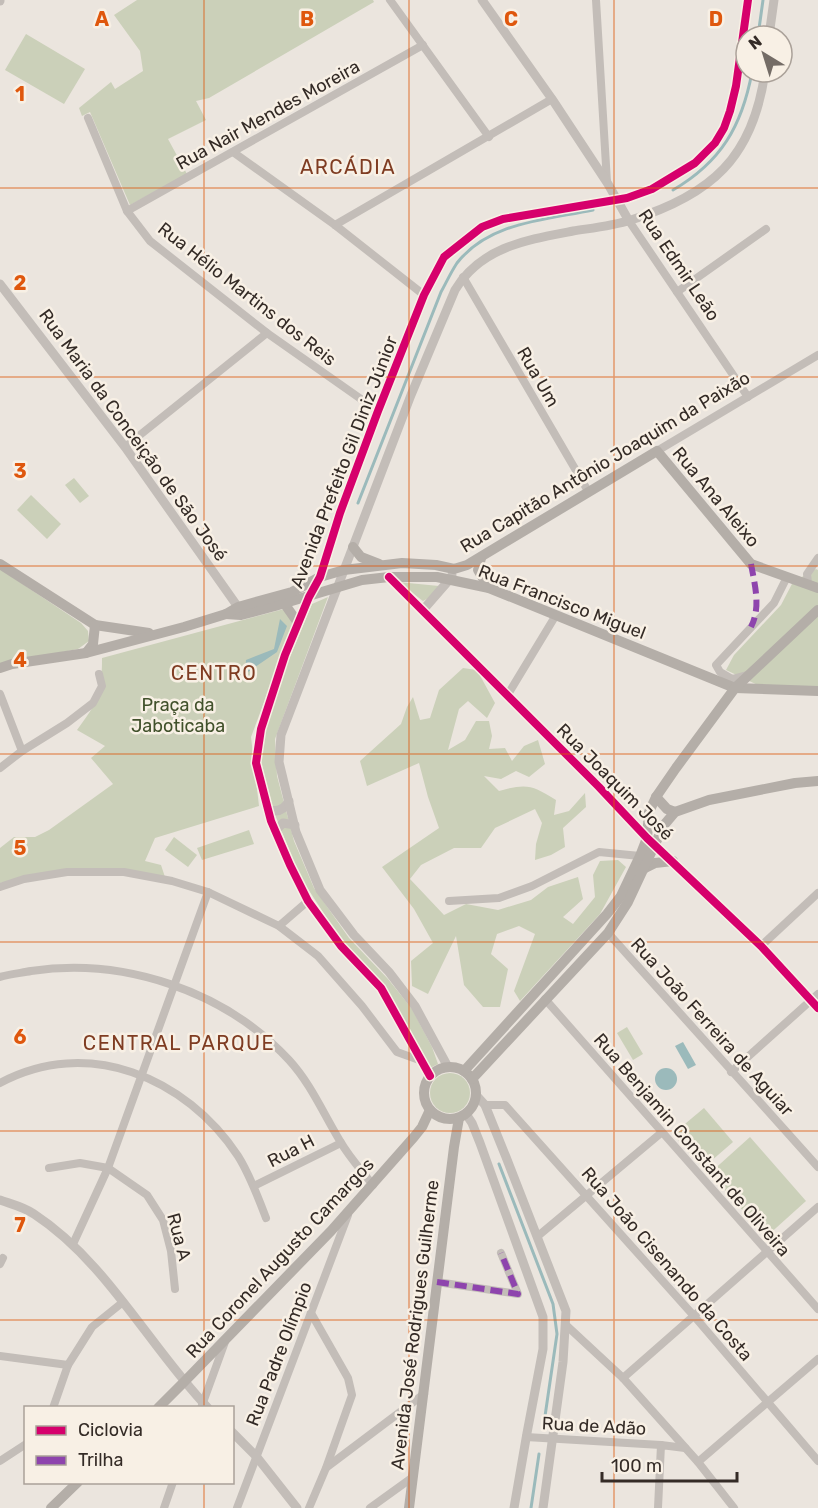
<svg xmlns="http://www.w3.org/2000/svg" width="818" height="1508" font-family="Rubik,sans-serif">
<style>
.green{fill:#cbd0b9}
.water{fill:#9bbabb}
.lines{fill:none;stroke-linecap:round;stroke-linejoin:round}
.stream{stroke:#9bbabb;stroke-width:3}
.minor{stroke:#c3bdb8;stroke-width:8}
.tertiary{stroke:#c3bdb8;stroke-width:9}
.secondary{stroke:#b4aea8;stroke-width:10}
.quiet{stroke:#8e44ad;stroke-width:6;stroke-dasharray:12 6;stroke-linecap:butt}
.cycleway-casing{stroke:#f8f0e5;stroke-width:11}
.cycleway{stroke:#d6006c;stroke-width:8}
.grid{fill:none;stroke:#df570d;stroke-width:1.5;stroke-opacity:0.55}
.labels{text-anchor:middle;stroke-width:5;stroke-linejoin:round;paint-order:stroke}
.street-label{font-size:18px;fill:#342b26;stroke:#f8f0e5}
.park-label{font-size:18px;fill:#41512b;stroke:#f8f0e5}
.neighbourhood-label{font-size:20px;letter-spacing:1.5px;fill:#7f3c22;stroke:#f8f0e5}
.grid-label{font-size:20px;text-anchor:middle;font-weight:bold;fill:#df570d;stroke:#f8f0e5;stroke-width:5;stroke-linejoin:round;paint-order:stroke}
</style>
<rect width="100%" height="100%" fill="#ebe5de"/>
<g class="green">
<path d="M137,0h236l1,2 -165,96 -13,3 10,19 -38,19 19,35 -57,31 -40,-93 -8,4 -3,-8 32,-26 4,7 28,-18 -3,-20 -26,-36z"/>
<path d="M26,34l59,35 -21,35 -59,-34z"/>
<path d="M74,478l15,18 -9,7 -15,-18z"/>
<path d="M31,495l30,29 -14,15 -30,-29z"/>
<path d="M0,569l81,54 7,8 1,10 -11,8 -78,15z"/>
<path d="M816,569l2,1v117h-56l-36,-17 8,-15 47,-50 12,-23z"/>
<path d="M398,582l41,4 -5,9 -11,6z"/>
<path d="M328,597l-53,142 2,37 17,65 20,47 35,50 39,41 24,30 20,38 6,17 -10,5 -11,-25 -32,-58 -44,-46 -42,-65 -25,-63 -13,-50 5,-37 18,-54 28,-67z"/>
<path d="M284,609l10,13 -43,115 8,69 -104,32 -10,23 16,4 4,12 -97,-8 -68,14v-35l14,-11h21l14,-7 64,-46 -22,-26 14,-12 -28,-16c21,-28 25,-36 25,-72z"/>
<path d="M463,668l14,2 18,33 -8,15 -19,-17 -9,8 -11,41 17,-10 11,-19h13l3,15 -3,13 16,-1 7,13 12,-15 14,-6 7,24 -16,13 -13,-6 -15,8 -17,-3 15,15c28,-8 33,-6 57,9l-2,15 15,-4 16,-18 1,14 -23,21 2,19 -14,8 -16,5 1,-16 6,-21 -7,-14 -40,19 -14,20h-27l-33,17 -11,14 34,36 22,-11 32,6 33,-10 17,-13 30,-10 5,22 -20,18 10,7 22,-27 -2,-22 7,-14 18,-1 8,7 -26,47 -80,87 -6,-10 21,-57 -16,-8 -22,8 -6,20 17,15 -8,38h-17l-19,-22 -8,-49 -28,58 -16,-8 -1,-25 22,-18 -19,-34 -32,-42 57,-39 -11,-31 -9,-34 -52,23 -7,-25 41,-37 6,-17 6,-10 7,23 10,-2 9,-28z"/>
<path d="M249,830l5,14 -52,16 -5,-12z"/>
<path d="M174,837l23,18 -9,12 -23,-17z"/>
<path d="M627,1027l16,27 -10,6 -16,-27z"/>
<circle cx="450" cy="1093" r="20"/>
<path d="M704,1108l29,34 -30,26 -30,-34z"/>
<path d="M750,1137l56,64 -40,36 -56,-64z"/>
</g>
<g class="water">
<path d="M280,619l7,7 -10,26 -32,22 1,-14 28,-11z"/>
<path d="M683,1042l13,23 -8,4 -13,-23z"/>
<circle cx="666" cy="1079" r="11"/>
</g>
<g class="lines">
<g class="stream">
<path d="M758,36l5,-36"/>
<path d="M673,190c48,-28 69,-64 79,-118"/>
<path d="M358,503l83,-211c5,-9 10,-20 16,-29 32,-41 88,-43 136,-53"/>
<path d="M499,1164l54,140 4,30 -13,89"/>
<path d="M531,1508l8,-54"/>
</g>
<g class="minor">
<path d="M390,0l99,137"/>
<path d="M596,0l11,182"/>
<path d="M88,118l39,93 23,30 117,92 111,78"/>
<path d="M233,152l102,73 89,70"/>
<path d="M127,211l296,-166"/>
<path d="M629,221l119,176"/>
<path d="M335,225l217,-126"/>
<path d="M463,277l125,214"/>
<path d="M677,292l89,-63"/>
<path d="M125,447l142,-114"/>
<path d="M657,451l161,-96"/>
<path d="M808,583l-1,-9 11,-16"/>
<path d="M747,675l-15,4 -12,-7 -4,-7 58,-62 13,-26"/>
<path d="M0,694l22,57"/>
<path d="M507,696l49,-81"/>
<path d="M0,768l22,-17 45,-28 26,-20 9,-17 -3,-12"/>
<path d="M0,887l24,-8 43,-7h57l48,9 36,11 71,34 39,30 44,50 35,46 25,9"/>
<path d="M449,901l50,-3 33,-12 67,-34 41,4"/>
<path d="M279,926l29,-25"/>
<path d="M608,933l210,234"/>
<path d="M761,946l57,-53"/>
<path d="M0,977c10,-3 21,-4 31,-6 93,-14 194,20 258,89 22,24 34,53 51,81 9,16 22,30 33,44"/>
<path d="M545,999l273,310"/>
<path d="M731,1072l87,-78"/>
<path d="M0,1083c87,-47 186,-6 238,73 12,19 20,41 28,62"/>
<path d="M485,1105h20l8,9 181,202 124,145"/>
<path d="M49,1168l31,-5 28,5 39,27 16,25 8,31 4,38"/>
<path d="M254,1186l87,-43"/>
<path d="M538,1236l123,-103"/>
<path d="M73,1244l35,-76 100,-276"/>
<path d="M0,1264l3,-6"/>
<path d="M437,1282l81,12 -17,-41"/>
<path d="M567,1326l56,52 75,84 36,46"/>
<path d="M0,1356l68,9"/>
<path d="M623,1378l195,-171"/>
<path d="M53,1408l15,-43 24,-38 31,-25"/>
<path d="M201,1408l24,-66"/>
<path d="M526,1437l135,8"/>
<path d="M0,1461l26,-17"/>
<path d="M698,1462l120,-103"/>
<path d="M327,1467l97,-73"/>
<path d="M164,1508l9,-26"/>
<path d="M237,1508l111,-293"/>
<path d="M309,1508l17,-40 26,-73 -4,-17 -37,-65"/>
<path d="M370,1508l43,-31"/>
<path d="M658,1508l3,-63 24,3"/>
</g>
<g class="tertiary">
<path d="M482,0l70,99 56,85 21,37"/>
<path d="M0,1v-1"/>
<path d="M769,36l5,-36"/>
<path d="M0,284l125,163 113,160"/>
<path d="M389,577l210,210 48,51 114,108 57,62"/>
<path d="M423,610l27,-31 2,-4"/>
<path d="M268,809c9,4 16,1 21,-8"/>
<path d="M276,834l2,-6 5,-5 12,2"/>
<path d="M448,1067l-33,-61 -26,-34 -35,-37 -34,-45 -24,-58 -17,-70 2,-27 130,-340 44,-105c26,-43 71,-50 118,-59 19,-3 39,-5 58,-11 80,-25 122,-62 134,-148"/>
<path d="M430,1076l-49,-88 -40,-42 -33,-45 -18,-36 -19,-44 -15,-58 5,-34 24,-74 24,-58 11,-20 20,-64 38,-102 46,-116 20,-38 38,-30 21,-8 124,-21 25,-9 43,-26 20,-20 9,-15 6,-17 6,-25 12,-86"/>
<path d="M476,1095l9,10 21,52 60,154 -3,51 -20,146"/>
<path d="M466,1114l6,9 8,20 63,174v32l-16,84 -13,75"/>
<path d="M0,1200c11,4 24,7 34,14 72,47 115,132 174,194"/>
<path d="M232,1432l24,24 41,52"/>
</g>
<g class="secondary">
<path d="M353,547l8,10 18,7"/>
<path d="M481,558l-3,12 11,18"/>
<path d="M0,564l95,61 54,8"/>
<path d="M284,603l14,20"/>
<path d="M226,614l15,1 34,-9 87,-26 27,-3h48l52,11 246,100 83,3"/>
<path d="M86,653l7,-9 2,-19"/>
<path d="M0,668l12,-4 74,-11 98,-26 42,-13 12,-7 54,-15 28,-15 24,-7 58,-7 34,2 18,4 13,-4 190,-114 94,113 67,24"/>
<path d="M656,797l11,12 8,3"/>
<path d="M645,868l10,-5 18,-2"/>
<circle cx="450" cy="1093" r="26"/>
<path d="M464,1071l143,-157 14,-18 19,-40 7,-18 2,-26 7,-15 20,-29 59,-80 83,-78"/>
<path d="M472,1079l136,-146 20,-31 36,-77 11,-13 34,-12 86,-17 23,-2"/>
<path d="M158,1408l26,-26 147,-151 83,-94 8,-10 8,-17"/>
<path d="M51,1508l27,-26"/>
<path d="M409,1508l45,-361 5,-29"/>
</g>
<g class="quiet">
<path d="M751,564c4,22 10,43 0,63"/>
<path d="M437,1282l81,12 -17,-41"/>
</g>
<defs>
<g id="cycleway">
<path d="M389,577l210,210 48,51 114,108 57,62"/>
<path d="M430,1076l-49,-88 -40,-42 -33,-45 -18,-36 -19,-44 -15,-58 5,-34 24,-74 24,-58 11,-20 20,-64 38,-102 46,-116 20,-38 38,-30 21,-8 124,-21 25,-9 43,-26 20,-20 9,-15 6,-17 6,-25 12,-86"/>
</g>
</defs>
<use href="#cycleway" class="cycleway-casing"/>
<use href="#cycleway" class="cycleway"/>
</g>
<path class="grid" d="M204,0v1408M409,0v1508M614,0v1508M0,188h818M0,377h818M0,566h818M0,754h818M0,942h818M0,1131h818M0,1320h818M204,1482v26"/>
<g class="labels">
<g class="street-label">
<text transform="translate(268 115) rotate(-29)" y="6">Rua Nair Mendes Moreira</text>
<text transform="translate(679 265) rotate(56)" y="6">Rua Edmir Leão</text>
<text transform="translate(247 294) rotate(38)" y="6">Rua Hélio Martins dos Reis</text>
<text transform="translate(538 377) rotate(60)" y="6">Rua Um</text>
<text transform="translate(133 435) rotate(54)" y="6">Rua Maria da Conceição de São José</text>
<text transform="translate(344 462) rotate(-69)" y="6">Avenida Prefeito Gil Diniz Júnior</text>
<text transform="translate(605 462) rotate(-31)" y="6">Rua Capitão Antônio Joaquim da Paixão</text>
<text transform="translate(716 497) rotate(50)" y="6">Rua Ana Aleixo</text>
<text transform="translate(562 602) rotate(21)" y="6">Rua Francisco Miguel</text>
<text transform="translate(615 782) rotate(45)" y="6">Rua Joaquim José</text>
<text transform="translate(712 1027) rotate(48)" y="6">Rua João Ferreira de Aguiar</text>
<text transform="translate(692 1145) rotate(49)" y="6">Rua Benjamin Constant de Oliveira</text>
<text transform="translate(291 1151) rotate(-27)" y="6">Rua H</text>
<text transform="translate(179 1237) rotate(75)" y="6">Rua A</text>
<text transform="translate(280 1258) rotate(-47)" y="6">Rua Coronel Augusto Camargos</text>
<text transform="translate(667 1264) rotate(49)" y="6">Rua João Cisenando da Costa</text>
<text transform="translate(415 1325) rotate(-83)" y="6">Avenida José Rodrigues Guilherme</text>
<text transform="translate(279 1354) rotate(-69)" y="6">Rua Padre Olímpio</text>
<text transform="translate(594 1426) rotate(3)" y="6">Rua de Adão</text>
</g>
<g class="park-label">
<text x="178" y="711">Praça da<tspan x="178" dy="21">Jaboticaba</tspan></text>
</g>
<g class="neighbourhood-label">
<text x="348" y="174">ARCÁDIA</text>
<text x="214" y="680">CENTRO</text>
<text x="179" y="1050">CENTRAL PARQUE</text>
</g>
</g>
<g class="grid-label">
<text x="102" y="26">A</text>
<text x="307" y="26">B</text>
<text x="511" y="26">C</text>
<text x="716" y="26">D</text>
<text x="20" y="101">1</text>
<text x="20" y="290">2</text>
<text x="20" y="478">3</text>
<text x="20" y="667">4</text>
<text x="20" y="855">5</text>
<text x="20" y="1044">6</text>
<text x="20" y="1232">7</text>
</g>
<rect x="24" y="1406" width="210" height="78" fill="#f8f0e5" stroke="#aaa199" stroke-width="1.5"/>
<rect x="36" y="1426" width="30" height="9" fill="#d6006c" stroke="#aaa199" stroke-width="1.5"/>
<text x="78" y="1436" font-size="18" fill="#342b26">Ciclovia</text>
<rect x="36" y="1456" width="30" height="9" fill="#8e44ad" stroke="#aaa199" stroke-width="1.5"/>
<text x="78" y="1466" font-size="18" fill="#342b26">Trilha</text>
<g transform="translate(764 54) rotate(322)"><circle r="28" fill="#f8f0e5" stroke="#aaa199" stroke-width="1.5"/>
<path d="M0-4.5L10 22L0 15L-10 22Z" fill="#746c66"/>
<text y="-9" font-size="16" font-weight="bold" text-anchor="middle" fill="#342b26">N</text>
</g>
<path d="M602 1472v9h135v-9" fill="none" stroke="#342b26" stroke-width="3"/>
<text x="611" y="1472" font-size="18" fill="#342b26" stroke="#f8f0e5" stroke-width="4.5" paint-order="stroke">100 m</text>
</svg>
